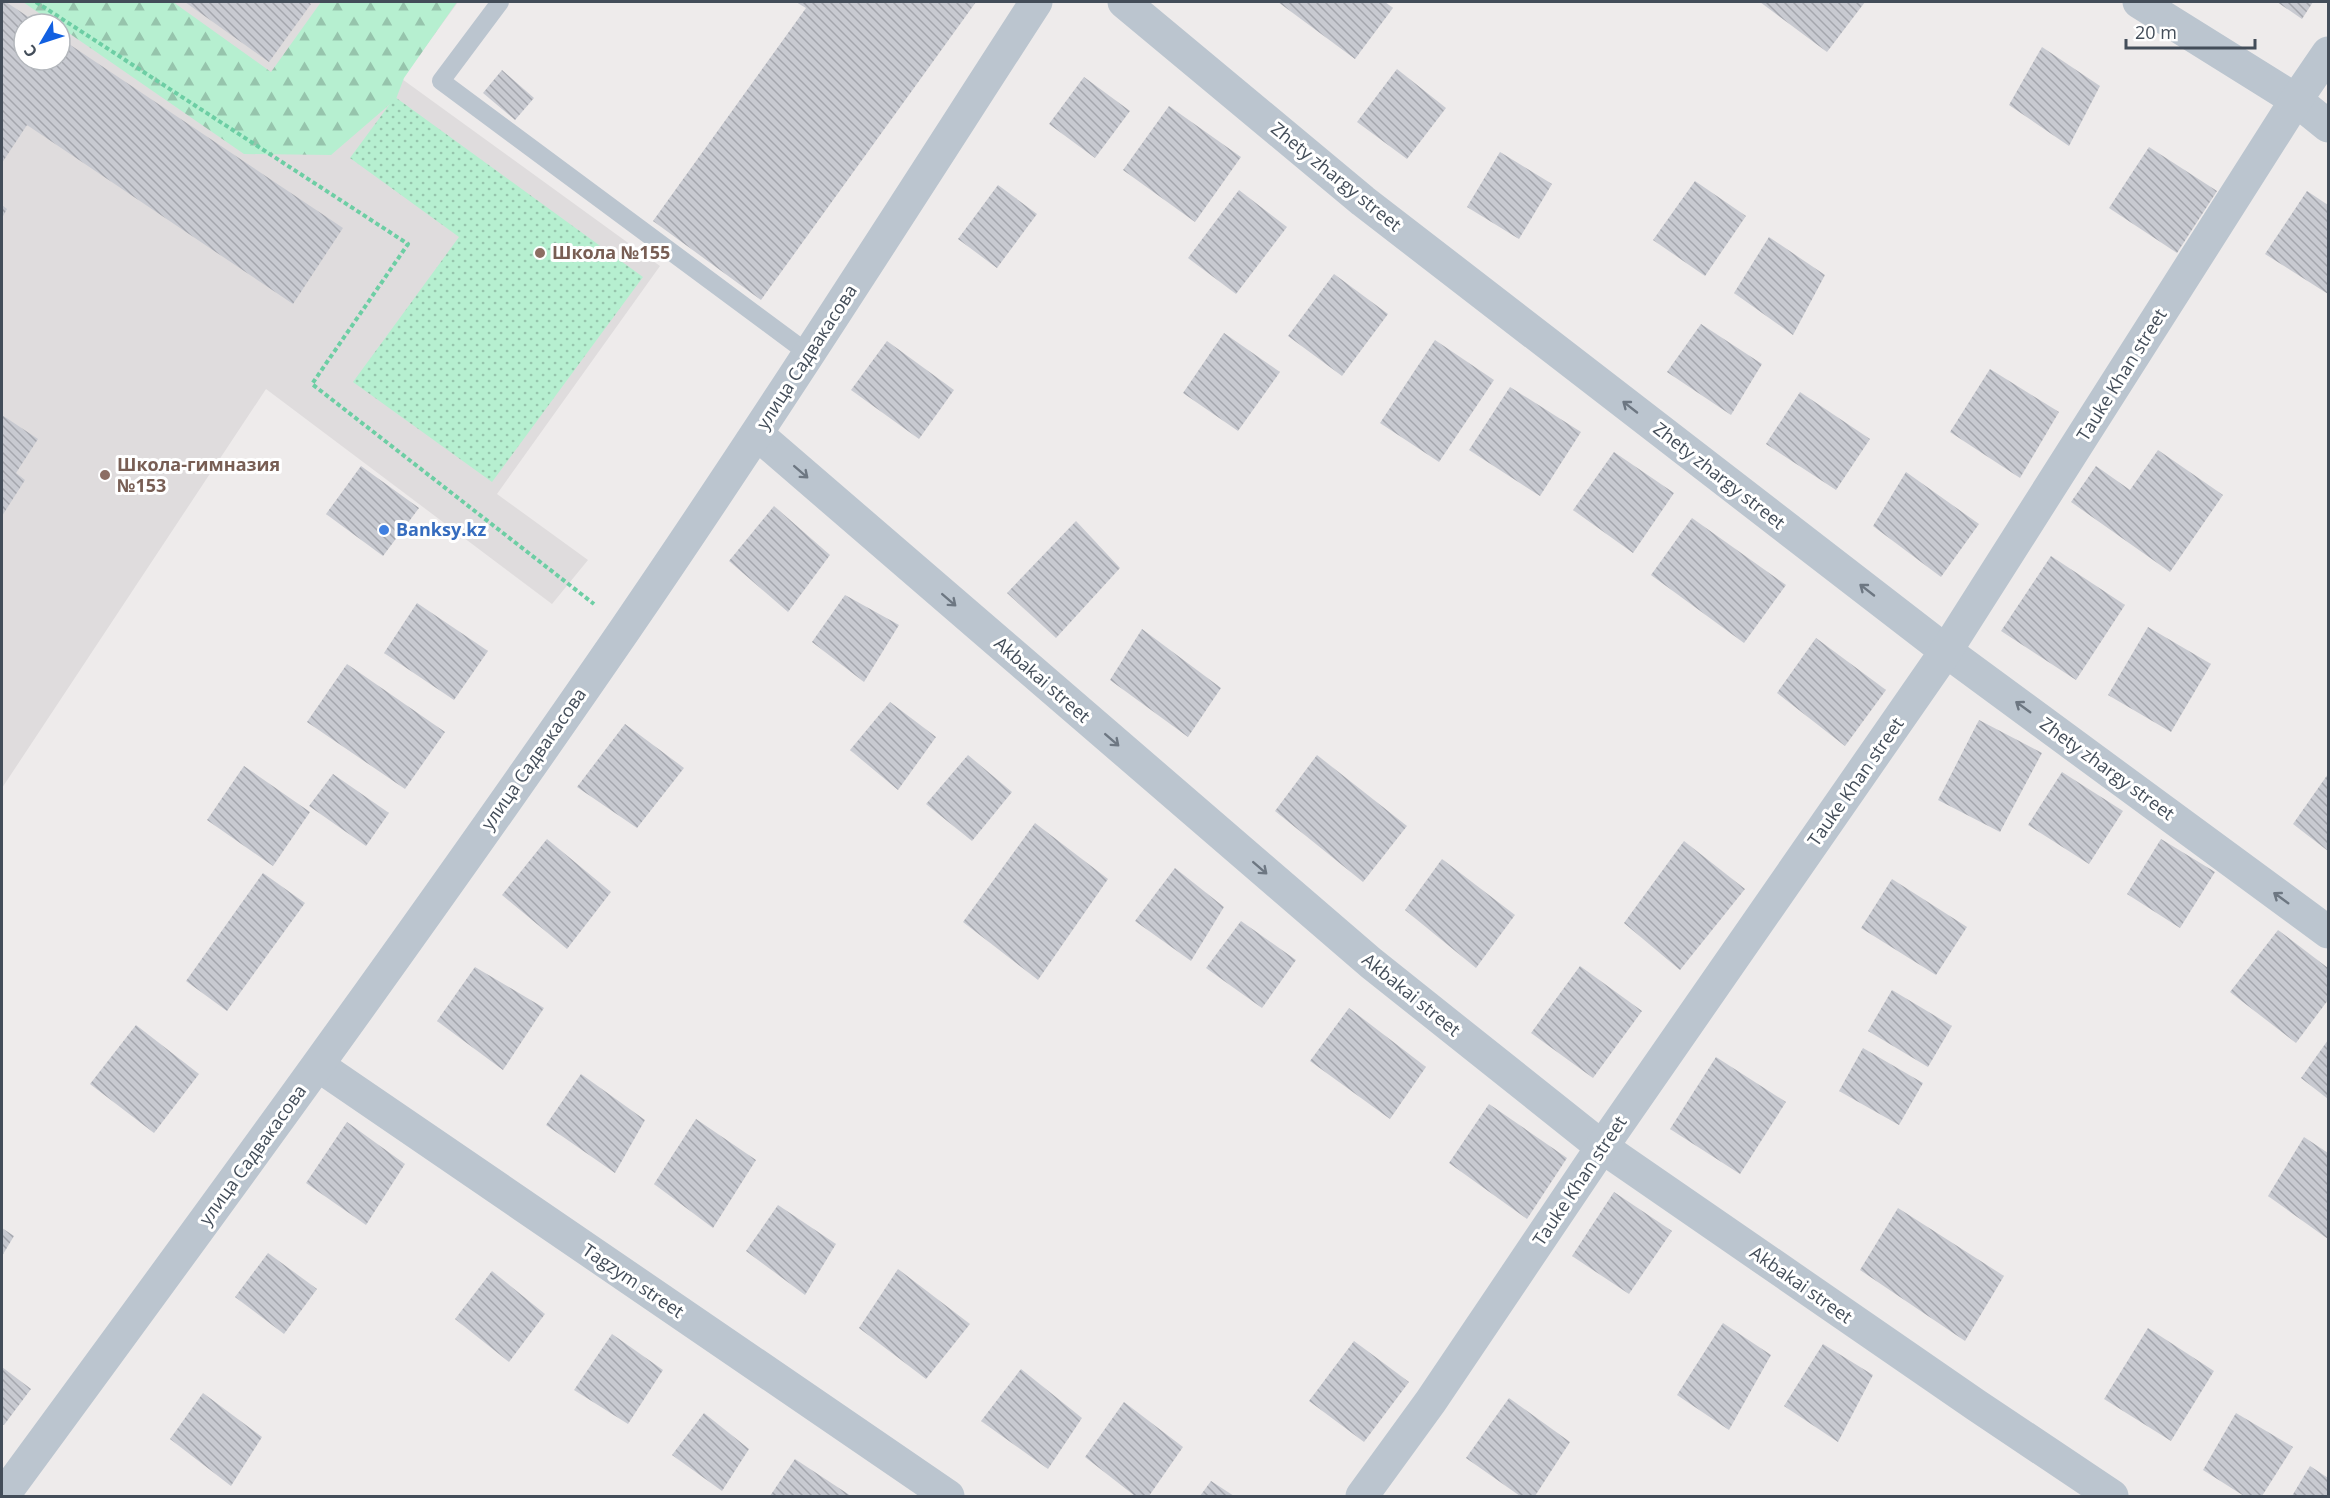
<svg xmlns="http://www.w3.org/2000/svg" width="2330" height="1498" font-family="'Open Sans',sans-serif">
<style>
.education{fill:#dfdcdd;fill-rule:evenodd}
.grass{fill:url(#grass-dots)}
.forest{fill:url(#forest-firs)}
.building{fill:url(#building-back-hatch)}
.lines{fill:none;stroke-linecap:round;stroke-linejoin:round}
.path{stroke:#6dcea4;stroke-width:4;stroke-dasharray:4.5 3;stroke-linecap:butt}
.service{stroke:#bbc5cf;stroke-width:18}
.minor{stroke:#bbc5cf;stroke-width:33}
.tertiary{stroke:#bbc5cf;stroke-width:33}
.oneway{stroke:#6d7782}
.education-dot{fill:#8d6e63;stroke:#fff;stroke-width:2}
.shop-dot{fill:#3f7fe0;stroke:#fff;stroke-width:2}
.labels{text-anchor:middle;stroke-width:6;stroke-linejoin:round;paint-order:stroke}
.street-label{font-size:18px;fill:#434d59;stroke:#fff}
.education-label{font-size:18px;font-weight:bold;fill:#785e54;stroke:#fff;text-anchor:start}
.shop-label{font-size:18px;font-weight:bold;fill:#366cbe;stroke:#fff;text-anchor:start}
</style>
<defs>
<pattern id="grass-dots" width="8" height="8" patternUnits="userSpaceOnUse" patternTransform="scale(1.5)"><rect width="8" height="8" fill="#b6efd0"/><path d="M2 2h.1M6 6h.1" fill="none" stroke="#96c4ac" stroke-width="1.8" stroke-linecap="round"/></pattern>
<pattern id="forest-firs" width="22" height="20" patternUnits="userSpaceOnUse" patternTransform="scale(1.5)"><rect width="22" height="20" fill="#b6efd0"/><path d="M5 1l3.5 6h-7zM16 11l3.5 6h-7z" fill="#96c4ac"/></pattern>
<pattern id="building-back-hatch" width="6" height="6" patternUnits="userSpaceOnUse" patternTransform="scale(1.5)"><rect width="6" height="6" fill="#c8cad1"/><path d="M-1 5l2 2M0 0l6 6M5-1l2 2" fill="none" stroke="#a4a6ad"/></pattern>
</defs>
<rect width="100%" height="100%" fill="#eeebeb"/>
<path class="education" d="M2,2h456l-56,77 258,187 -163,228 91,66 -36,44 -286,-215 -264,399zM24,24h36v36h-36z"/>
<path class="grass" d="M395,97l248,180 -151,205 -139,-100 106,-145 -109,-79z"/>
<path class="forest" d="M23,2h150l98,70 50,-70h136l-53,76 -8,21 -65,56 -87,-1 -184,-127v-3h-5z"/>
<g class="building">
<path d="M2,2h4l33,22h-15v36h36v-22l283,190 -50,76 -266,-179 -25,38z"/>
<path d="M185,2h123l3,2 -42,58z"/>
<path d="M796,2h180l-215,298 -108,-79 153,-213z"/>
<path d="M1278,2h107l8,6 -38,51z"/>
<path d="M1760,2h105l-38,50z"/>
<path d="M2277,2h36l-11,17z"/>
<path d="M2042,47l58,39 -31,60 -60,-41z"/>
<path d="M1397,69l49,39 -39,51 -50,-37z"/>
<path d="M502,70l32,28 -19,22 -32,-27z"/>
<path d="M1084,77l46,34 -35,47 -46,-34z"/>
<path d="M1169,106l72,51 -46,65 -72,-52z"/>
<path d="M2149,147l68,44 -40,62 -68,-45z"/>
<path d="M1500,152l52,32 -33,55 -52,-32z"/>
<path d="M1695,181l51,35 -41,60 -52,-36z"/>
<path d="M998,185l39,29 -40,54 -39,-29z"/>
<path d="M1239,190l48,37 -51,67 -48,-36z"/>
<path d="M2307,191l21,14v89l-63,-40z"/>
<path d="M2,205l5,4 -5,9z"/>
<path d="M1769,237l56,38 -32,60 -59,-42z"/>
<path d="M1334,274l54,40 -46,62 -54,-40z"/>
<path d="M1701,324l61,40 -31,51 -64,-43z"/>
<path d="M1224,333l56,39 -42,59 -55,-38z"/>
<path d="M1435,340l59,40 -55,82 -59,-39z"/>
<path d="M887,341l67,49 -35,49 -68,-49z"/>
<path d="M1990,369l69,43 -39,66 -70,-46z"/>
<path d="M1510,387l71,45 -41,64 -71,-46z"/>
<path d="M1800,392l70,47 -34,51 -70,-46z"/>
<path d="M2,415l36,24 -22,34 9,7 -23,36z"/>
<path d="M2158,450l65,45 -53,77 -99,-70 25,-36 34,24z"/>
<path d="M1614,452l60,41 -41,60 -60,-43z"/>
<path d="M361,466l58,42 -36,48 -57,-42z"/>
<path d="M1906,472l73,52 -38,53 -68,-51z"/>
<path d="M774,506l56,49 -42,57 -59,-51z"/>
<path d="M1692,518l94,67 -42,58 -93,-68z"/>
<path d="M1076,521l44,47 -64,70 -49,-45z"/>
<path d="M2051,556l74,49 -49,75 -75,-49z"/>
<path d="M845,595l54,30 -35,57 -52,-40z"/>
<path d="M417,603l71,48 -34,49 -70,-47z"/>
<path d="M2148,627l63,37 -40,68 -63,-37z"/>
<path d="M1142,629l79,59 -33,49 -78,-57z"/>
<path d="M1816,638l70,52 -41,56 -68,-53z"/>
<path d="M347,664l98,68 -40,57 -98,-67z"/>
<path d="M890,702l46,35 -38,53 -48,-40z"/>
<path d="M1979,720l63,33 -42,79 -62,-32z"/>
<path d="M625,724l59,44 -47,60 -60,-41z"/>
<path d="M968,755l44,37 -40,49 -46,-37z"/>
<path d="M1317,755l90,71 -44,56 -88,-71z"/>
<path d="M244,766l66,46 -37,54 -66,-46z"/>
<path d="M2062,772l61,39 -34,53 -61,-39z"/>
<path d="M333,774l56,39 -23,33 -57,-40z"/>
<path d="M2328,774v77l-35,-27z"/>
<path d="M1035,823l73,56 -70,101 -75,-58z"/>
<path d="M547,839l64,53 -44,57 -65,-54z"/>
<path d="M2161,839l54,33 -35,56 -53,-34z"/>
<path d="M1684,841l61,48 -65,81 -56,-47z"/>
<path d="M1442,859l73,56 -39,53 -71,-58z"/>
<path d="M1175,868l49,39 -33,54 -56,-40z"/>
<path d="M263,873l42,30 -78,108 -41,-30z"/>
<path d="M1892,879l75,48 -31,48 -75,-47z"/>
<path d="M1241,921l55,39 -34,48 -56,-40z"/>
<path d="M2278,930l50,38v32l-32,43 -66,-51z"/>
<path d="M1580,966l62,45 -49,67 -62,-45z"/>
<path d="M475,967l69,41 -41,62 -66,-49z"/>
<path d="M1892,990l60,36 -24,41 -60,-36z"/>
<path d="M1349,1008l77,59 -36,52 -80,-58z"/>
<path d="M136,1025l63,49 -45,59 -64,-49z"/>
<path d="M2328,1040v59l-27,-21z"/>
<path d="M1863,1048l60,35 -24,42 -60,-34z"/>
<path d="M1716,1057l70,45 -46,72 -70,-45z"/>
<path d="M581,1074l64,46 -30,53 -69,-48z"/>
<path d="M1489,1104l78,54 -40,61 -78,-56z"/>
<path d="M696,1119l60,41 -43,68 -59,-44z"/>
<path d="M347,1122l58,42 -39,61 -60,-42z"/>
<path d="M2304,1137l24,16v86l-60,-43z"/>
<path d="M1614,1192l58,39 -43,63 -57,-38z"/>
<path d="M778,1205l58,39 -31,51 -59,-44z"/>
<path d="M1898,1208l106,68 -39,65 -105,-71z"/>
<path d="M2,1228l12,8 -12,20z"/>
<path d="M268,1253l49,36 -33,45 -49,-37z"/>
<path d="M898,1269l72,55 -44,55 -67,-51z"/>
<path d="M492,1271l53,43 -36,48 -54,-43z"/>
<path d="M1723,1323l48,32 -42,75 -52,-35z"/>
<path d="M2148,1328l66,43 -43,70 -67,-42z"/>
<path d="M612,1334l51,36 -35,54 -54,-34z"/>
<path d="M1354,1341l55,41 -45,60 -55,-41z"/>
<path d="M1823,1344l50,31 -35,67 -54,-36z"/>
<path d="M2,1367l29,22 -27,36 -2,-1z"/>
<path d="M1021,1369l61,49 -34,51 -67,-48z"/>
<path d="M203,1393l59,44 -31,49 -61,-47z"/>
<path d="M1509,1398l61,44 -35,54h-15l-54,-38z"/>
<path d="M1124,1402l59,45 -34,49h-14l-50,-39z"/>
<path d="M704,1413l45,36 -27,42 -50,-36z"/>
<path d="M2236,1413l57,34 -31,49h-18l-41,-26z"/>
<path d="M795,1459l56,37h-81z"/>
<path d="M2310,1466l18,12v18h-36z"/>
<path d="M1211,1481l23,15h-34z"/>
</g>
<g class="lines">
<path class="path" d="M36,2l372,242 -96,140 282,220"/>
<path class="service" d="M500,2l-59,79 368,273"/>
<g class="minor">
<path d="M1124,2l239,199 583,450 382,281"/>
<path d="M2139,2l157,98 32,26"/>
<path d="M757,434l614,529 231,184 374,258 136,91"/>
<path d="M319,1066l629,430"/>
<path d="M1362,1496l69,-95 171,-254 344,-496 350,-551 32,-47"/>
</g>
<path class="tertiary" d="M3,1496c211,-287 421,-574 623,-868 141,-206 275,-417 410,-626"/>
</g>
<defs><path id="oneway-shaft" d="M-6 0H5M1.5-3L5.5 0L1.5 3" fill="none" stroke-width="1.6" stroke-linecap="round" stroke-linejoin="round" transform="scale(1.5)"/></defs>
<g class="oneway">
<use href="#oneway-shaft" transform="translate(1630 407) rotate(-142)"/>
<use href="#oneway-shaft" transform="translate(801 472) rotate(41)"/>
<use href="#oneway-shaft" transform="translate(1867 590) rotate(-142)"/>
<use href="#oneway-shaft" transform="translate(949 600) rotate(41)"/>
<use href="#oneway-shaft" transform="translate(2023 707) rotate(-144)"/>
<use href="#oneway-shaft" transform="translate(1112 740) rotate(41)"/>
<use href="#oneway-shaft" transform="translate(1260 868) rotate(41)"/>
<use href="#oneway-shaft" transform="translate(2281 898) rotate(-144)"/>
</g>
<g class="education-dot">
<circle cx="540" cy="253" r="6"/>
<circle cx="105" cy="475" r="6"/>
</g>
<circle class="shop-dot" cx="384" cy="530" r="6"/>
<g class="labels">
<g class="street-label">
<text transform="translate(1336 177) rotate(39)" y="6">Zhety zhargy street</text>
<text transform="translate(807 357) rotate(-57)" y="6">улица Садвакасова</text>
<text transform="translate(2122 375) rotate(-58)" y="6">Tauke Khan street</text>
<text transform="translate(1719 476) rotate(38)" y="6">Zhety zhargy street</text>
<text transform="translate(1042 680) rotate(41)" y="6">Akbakai street</text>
<text transform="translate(534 759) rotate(-55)" y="6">улица Садвакасова</text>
<text transform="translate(2107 769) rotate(36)" y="6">Zhety zhargy street</text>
<text transform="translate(1856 782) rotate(-55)" y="6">Tauke Khan street</text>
<text transform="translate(1411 995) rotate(39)" y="6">Akbakai street</text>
<text transform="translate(253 1155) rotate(-54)" y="6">улица Садвакасова</text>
<text transform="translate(1580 1181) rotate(-56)" y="6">Tauke Khan street</text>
<text transform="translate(633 1281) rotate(34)" y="6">Tagzym street</text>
<text transform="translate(1801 1285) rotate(35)" y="6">Akbakai street</text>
</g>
<g class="education-label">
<text x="552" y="259">Школа №155</text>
<text x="117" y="471">Школа-гимназия<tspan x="117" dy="21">№153</tspan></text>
</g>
<g class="shop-label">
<text x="396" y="536">Banksy.kz</text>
</g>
</g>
<rect width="2330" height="1498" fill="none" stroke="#434d59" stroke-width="6"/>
<g transform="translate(42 42) rotate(231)"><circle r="28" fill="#ffffff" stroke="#b4b8bd" stroke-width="1.5"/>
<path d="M0-4.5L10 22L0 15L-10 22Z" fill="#1260e1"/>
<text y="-9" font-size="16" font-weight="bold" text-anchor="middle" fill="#434d59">С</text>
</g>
<path d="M2126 39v9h129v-9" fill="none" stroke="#434d59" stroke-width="3"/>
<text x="2135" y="39" font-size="18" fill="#434d59" stroke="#ffffff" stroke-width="4.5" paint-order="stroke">20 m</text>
</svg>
